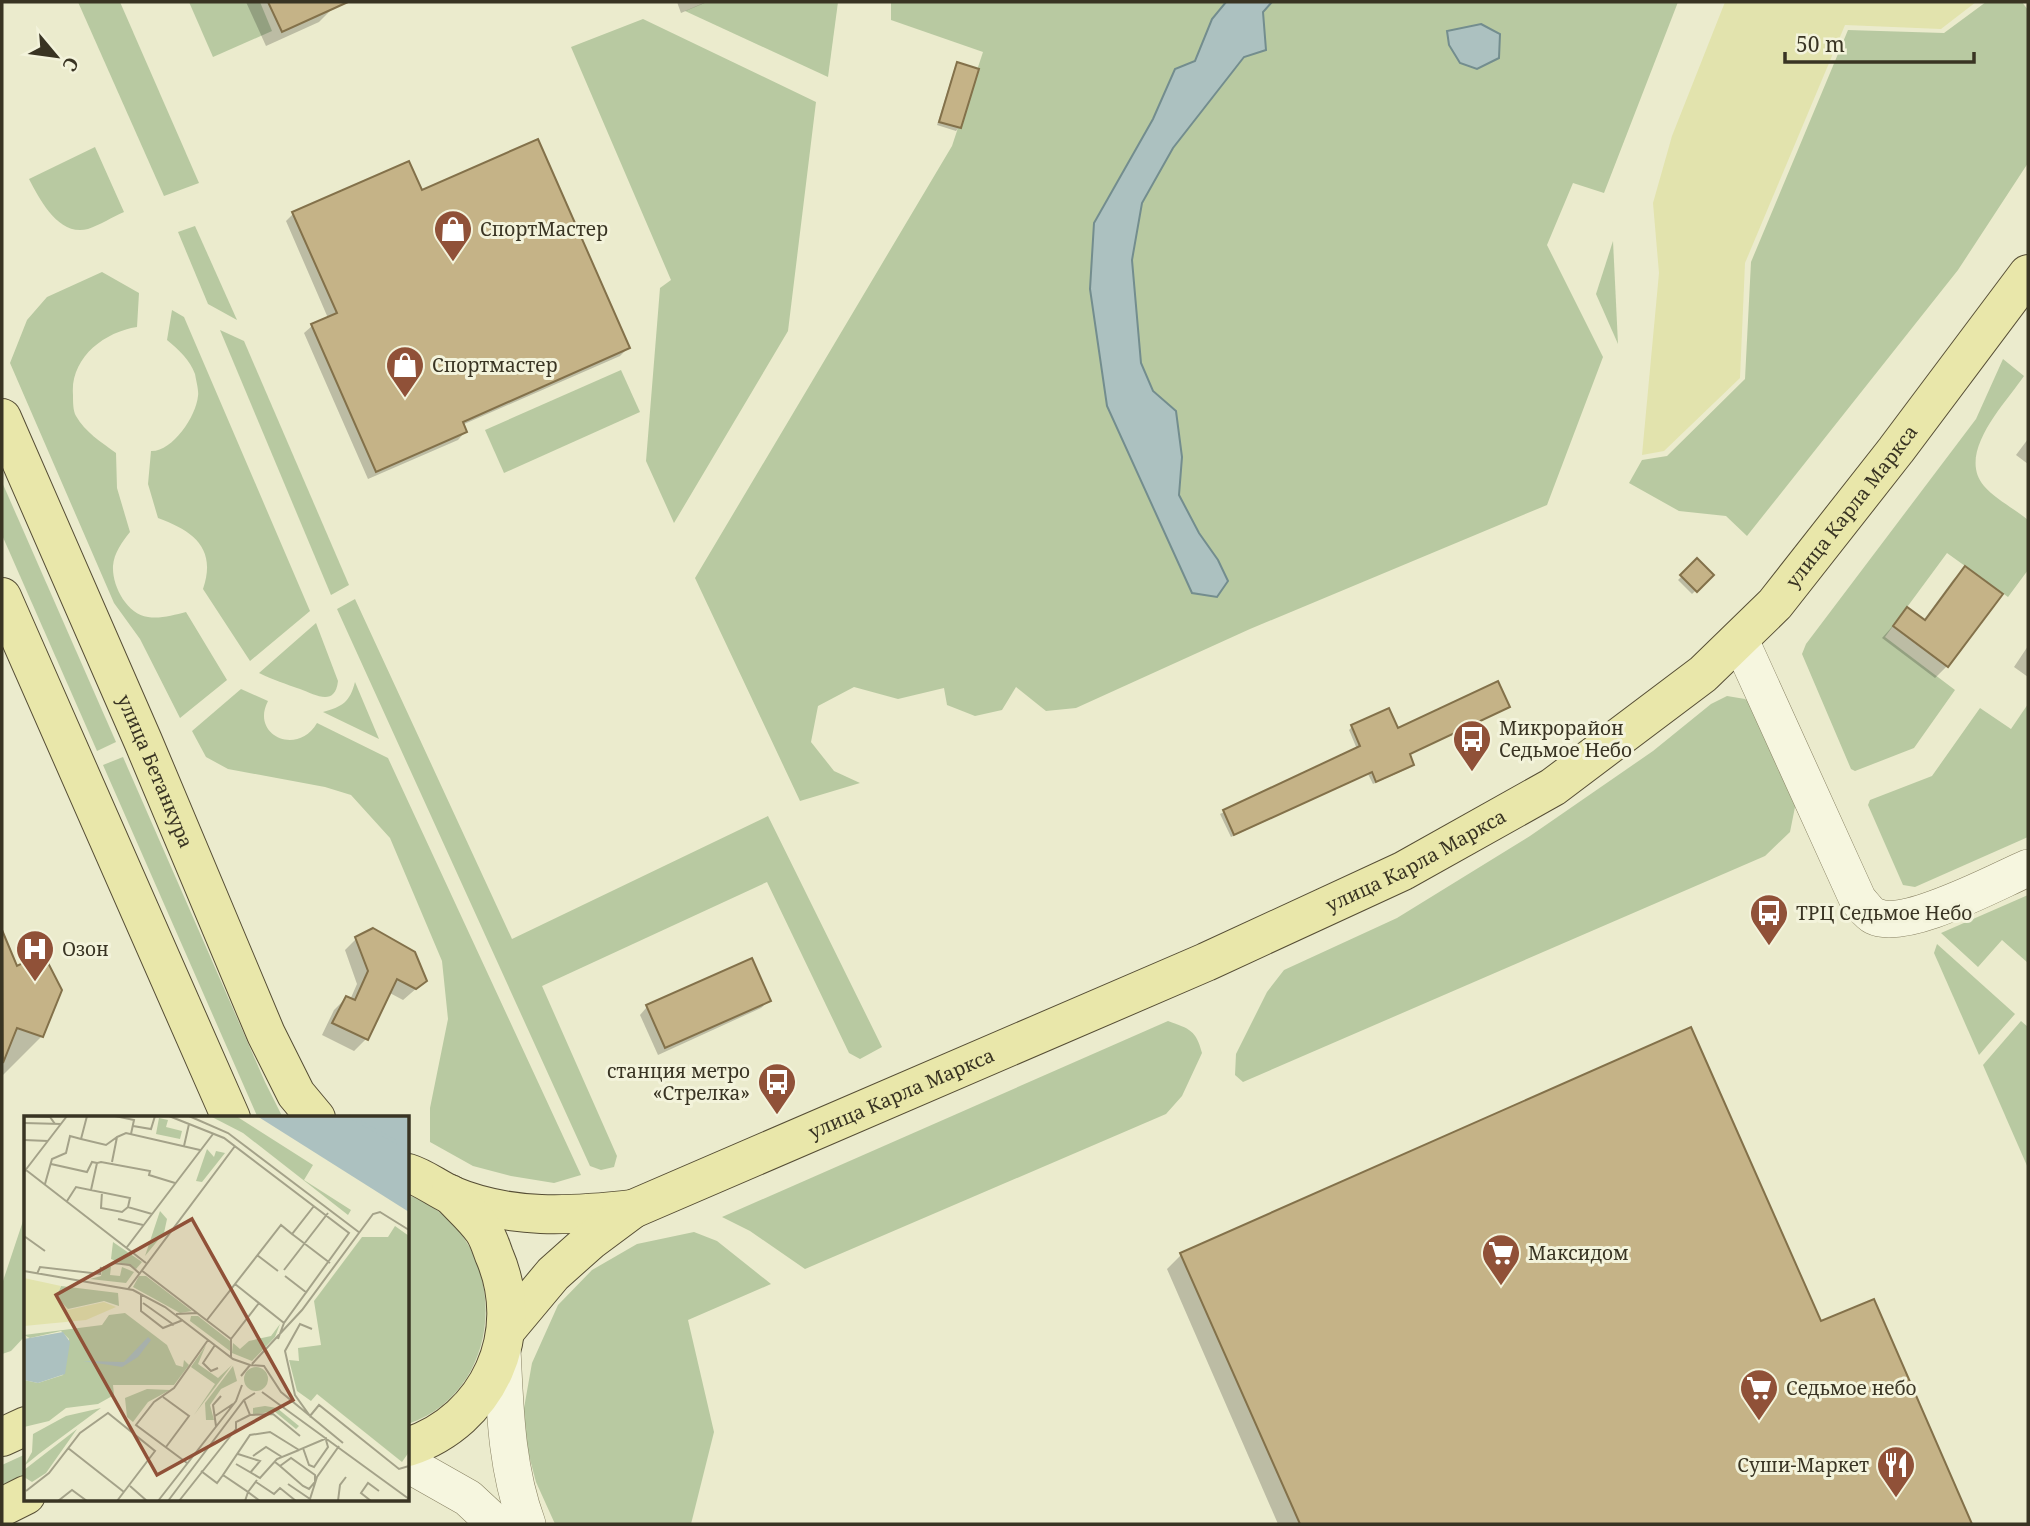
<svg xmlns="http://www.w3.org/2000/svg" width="2030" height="1526" font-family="'Noto Serif',serif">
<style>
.green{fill:#b8c9a1}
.sand{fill:#e2e3ad}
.water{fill:#acc1c0;stroke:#738d8e;stroke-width:2}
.shadow{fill:#0003}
.building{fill:#c5b387;stroke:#83714a;stroke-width:2}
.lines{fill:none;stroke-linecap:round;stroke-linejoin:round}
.minor-casing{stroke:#878062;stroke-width:38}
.major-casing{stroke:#564e35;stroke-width:40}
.minor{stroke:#f6f6df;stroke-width:37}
.major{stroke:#e9e7aa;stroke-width:38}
.labels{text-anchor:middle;stroke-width:6;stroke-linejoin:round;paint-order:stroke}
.poi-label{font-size:19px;fill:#393423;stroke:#f3f3db;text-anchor:start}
.street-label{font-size:19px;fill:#393423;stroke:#f3f3db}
.inset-river{fill:none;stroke:#acc1c0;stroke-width:3.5}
.inset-road{fill:none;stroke:#a4a289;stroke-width:2}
.view{fill:#905138;fill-opacity:0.15;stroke:#905138;stroke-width:3.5}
.inset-edge{fill:none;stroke:#393423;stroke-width:3.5}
</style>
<rect width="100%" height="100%" fill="#ebebcd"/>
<g class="green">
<path d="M78,2h42l79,181 -35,13z"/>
<path d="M189,2h71l12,29 -59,26z"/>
<path d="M706,2h132l-10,75 -143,-66z"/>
<path d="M891,2h335l-14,17 -17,42 -20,9 -22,49 -59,103 -4,67 17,117 85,187 26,-33 -19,-27 -20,-38 3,-38 -6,-46 -23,-20 -12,-28 -9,-103 10,-57 31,-55 71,-91 21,-7 -2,-38 9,-10h406l-74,191 -31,-10 -26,62 56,112 -56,148 -297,124 -174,79 -30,3 -30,-24 -14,23 -27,6 -28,-11 -3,-17 -46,11 -44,-12 -36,19 -7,36 23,29 26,12 -60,18 -105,-223 257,-432 31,-94 -92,-32z"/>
<path d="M1986,2h36l6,8v153l-70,107 -211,266 -21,-20 -47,-5 -50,-28 13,-23 25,-4 78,-77 6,-117 97,-232 96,3z"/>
<path d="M643,19l173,83 -28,229 -114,192 -28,-62 14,-173 11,-8 -100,-233z"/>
<path d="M95,147l29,65c-12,5 -24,13 -36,17 -29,8 -48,-29 -59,-50z"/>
<path d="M195,226l42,94 -29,-16 -30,-72z"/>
<path d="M1613,241l5,103 -22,-50z"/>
<path d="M102,272l37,21 -2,34c-33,5 -67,31 -64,68 0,7 0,16 3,21 9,16 25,26 40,37l1,35 13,44c-8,10 -16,21 -17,34 -1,20 14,48 35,51 12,2 26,-2 38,-5l41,68 -47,38 -40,-79 -26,-36 -104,-240 17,-43 20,-23z"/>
<path d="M172,310l12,7 126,294 -60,50 -47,-72c14,-41 -10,-58 -45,-71l-10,-34 3,-33c21,1 45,-34 47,-55 1,-5 -2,-16 -3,-22 -5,-14 -16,-24 -28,-34z"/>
<path d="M220,330l24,11 105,244 -18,10z"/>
<path d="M2003,359l21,17c-19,28 -68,77 -40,110 11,13 31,23 44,34v50l-20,27 -61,-44 -62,84 70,53 -41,58 -59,23 -4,-2 -49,-115 4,-10 170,-225z"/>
<path d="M621,370l19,42 -136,61 -19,-43z"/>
<path d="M2,482l114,260 -19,9 -95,-216z"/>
<path d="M355,599l157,340 256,-123 114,231 -22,12 -11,-6 -82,-171 -225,104 75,170 -3,11 -13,3 -11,-4 -253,-557z"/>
<path d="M316,623l22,58c-3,26 -22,14 -38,8 -14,-5 -27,-9 -41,-16z"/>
<path d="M355,682l24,57 -56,-27c19,-5 27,-10 32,-30z"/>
<path d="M241,689l27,12c-18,34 29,56 49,22l71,35 193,417 -27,8 -43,-7 -38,-10 -43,-24v-34l18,-89 -6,-58 -52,-123 -39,-43 -26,-8 -97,-18 -22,-12 -14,-26z"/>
<path d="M1727,696l18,3 11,8 40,95 -6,30 -25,24 -522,226 -8,-7 1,-21 31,-62 17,-22 113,-52 133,-82 123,-85 58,-47z"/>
<path d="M2028,704v133l-113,50 -12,-2 -35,-80 2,-5 62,-24 48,-68 31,21z"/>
<path d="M123,757l142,325 18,36h-25l-155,-353z"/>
<path d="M2028,895v68l-26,-23 -24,27 -37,-34z"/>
<path d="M1937,944l78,70 -36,41 -45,-102z"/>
<path d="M1168,1021c22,8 28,9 34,32l-20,43 -16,18 -361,155 -55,-38 -28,-14z"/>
<path d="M2021,1021l7,6v141l-45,-103z"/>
<path d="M408,1195c103,37 104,193 0,229z"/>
<path d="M26,1212v123l-15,16 -9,3v-70z"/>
<path d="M694,1232l23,9 54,43 -83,36 26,112 -23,92h-136l-19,-42 -15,-57 11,-62 26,-58 34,-35 45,-26z"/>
<path d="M26,1454v25l-24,11v-25z"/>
</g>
<path class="sand" d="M1725,2h251l-35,27 -96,-4 -100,238 -5,115 -76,73 -22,4 17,-182 -6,-70 19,-67z"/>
<g class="water">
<path d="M1226,2h46l-9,10 3,38 -22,7 -71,91 -31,55 -10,57 9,103 12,28 23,20 6,46 -3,38 20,38 19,27 10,21 -11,16 -25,-4 -85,-187 -17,-117 4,-66 59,-104 22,-50 20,-8 17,-42z"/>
<path d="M1481,24l19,10 -1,24 -22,11 -17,-6 -11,-18 -2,-14z"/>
</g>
<g class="shadow">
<path d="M246,2h87l2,4 -16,16 -53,24z"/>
<path d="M677,2h30l-26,11z"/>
<path d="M958,64l1,63 -3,4 -19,-6 18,-58z"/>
<path d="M421,192l207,156 -8,8 -158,69 3,7 -7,8 -90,39 -64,-146 8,-7 16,-8 -42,-97 7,-7z"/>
<path d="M2028,439v25l-12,-9z"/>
<path d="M1697,561l15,14 -20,19 -14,-14z"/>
<path d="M1965,568l35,26 -53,72 -12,12 -53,-40 26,-29 15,12 30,-41z"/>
<path d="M2028,646v31l-14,-10z"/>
<path d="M1508,707l-100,48 4,10 -3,3 -36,16 -5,-10 -137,63 -11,-23 137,-65 -8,-19 3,-3 45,3z"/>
<path d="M357,938l68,43 -22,19 -15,-8 -22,47 -12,12 -32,-16 12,-25 12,-12 4,2 7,-16 -12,-34z"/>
<path d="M2,947l40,89 -40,40z"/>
<path d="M769,1001l-8,7 -103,47 -18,-40 7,-8z"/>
<path d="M1181,1255l639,68 53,-22 97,223h-692l-111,-255z"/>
</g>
<g class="building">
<path d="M268,2h80l-66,30z"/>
<path d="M957,62l22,7 -18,59 -22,-6z"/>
<path d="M538,139l92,209 -167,74 4,10 -91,40 -65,-148 26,-11 -45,-101 117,-51 13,29z"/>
<path d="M1697,558l17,17 -17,17 -17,-17z"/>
<path d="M1965,566l38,28 -55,73 -55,-41 14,-19 18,13z"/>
<path d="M1498,681l12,26 -100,47 4,11 -38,17 -4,-10 -138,63 -11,-25 137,-64 -9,-21 38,-17 9,20z"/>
<path d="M373,928l42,24 12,29 -11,8 -19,-10 -29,61 -36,-17 14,-27 9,4 13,-29 -13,-34z"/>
<path d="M2,930l15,36 26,-13 19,37 -19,47 -26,-9 -14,35z"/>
<path d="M752,958l19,43 -106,47 -19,-43z"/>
<path d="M1691,1027l130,294 53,-22 98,225h-672l-120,-271z"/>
</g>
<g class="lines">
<defs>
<g id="minor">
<path d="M1740,640l118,260c5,5 10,13 16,16 31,16 123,-35 154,-48"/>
<path d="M502,1349c3,60 4,118 25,175"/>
<path d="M408,1464l60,34 28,26"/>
</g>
<g id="major">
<path id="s1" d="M2,418l141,323 123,293 30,60 20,24"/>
<path d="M2,597l229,521"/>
<path d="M408,1173c16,5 28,15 43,22 59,25 120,21 182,14"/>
<path id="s2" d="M507,1329l46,-55 37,-33 43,-32 573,-247 197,-91 150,-84 150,-113 72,-70 121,-154 132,-176"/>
<path d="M2,1437l24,-11"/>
<path d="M408,1447c81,-27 120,-114 86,-192 -3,-8 -6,-18 -11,-25 -9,-13 -22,-24 -33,-36"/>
<path d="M2,1507l24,-12"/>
</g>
</defs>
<use href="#minor" class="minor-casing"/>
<use href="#major" class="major-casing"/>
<use href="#minor" class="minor"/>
<use href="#major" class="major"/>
</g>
<defs>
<symbol id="shop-pin" viewBox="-11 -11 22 30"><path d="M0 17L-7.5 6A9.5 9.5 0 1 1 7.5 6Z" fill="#905138" stroke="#f3f3db"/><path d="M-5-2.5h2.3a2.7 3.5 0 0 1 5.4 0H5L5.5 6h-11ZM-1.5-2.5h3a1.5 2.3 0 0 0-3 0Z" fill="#fff"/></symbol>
<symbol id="bus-pin" viewBox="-11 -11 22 30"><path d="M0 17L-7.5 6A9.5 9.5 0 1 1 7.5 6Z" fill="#905138" stroke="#f3f3db"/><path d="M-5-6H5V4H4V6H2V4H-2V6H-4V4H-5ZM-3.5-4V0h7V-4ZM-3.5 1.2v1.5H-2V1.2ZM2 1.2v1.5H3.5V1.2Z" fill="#fff"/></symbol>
<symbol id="hospital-pin" viewBox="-11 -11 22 30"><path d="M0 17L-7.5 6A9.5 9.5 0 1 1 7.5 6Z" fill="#905138" stroke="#f3f3db"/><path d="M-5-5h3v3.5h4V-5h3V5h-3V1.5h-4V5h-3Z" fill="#fff"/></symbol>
<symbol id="supermarket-pin" viewBox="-11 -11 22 30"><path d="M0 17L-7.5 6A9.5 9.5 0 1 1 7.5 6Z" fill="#905138" stroke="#f3f3db"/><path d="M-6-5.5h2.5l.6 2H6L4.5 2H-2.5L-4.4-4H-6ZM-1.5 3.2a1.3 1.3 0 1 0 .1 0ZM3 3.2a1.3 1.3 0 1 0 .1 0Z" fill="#fff"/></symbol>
<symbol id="restaurant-pin" viewBox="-11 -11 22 30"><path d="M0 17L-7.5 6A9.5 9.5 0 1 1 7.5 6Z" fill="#905138" stroke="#f3f3db"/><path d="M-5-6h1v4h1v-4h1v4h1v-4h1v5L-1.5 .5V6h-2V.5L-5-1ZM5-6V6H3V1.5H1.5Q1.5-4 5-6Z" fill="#fff"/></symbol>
</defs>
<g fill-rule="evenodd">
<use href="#shop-pin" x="431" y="207" width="44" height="60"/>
<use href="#shop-pin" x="383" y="343" width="44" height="60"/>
<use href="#bus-pin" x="1450" y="717" width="44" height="60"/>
<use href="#bus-pin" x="1747" y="891" width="44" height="60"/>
<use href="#hospital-pin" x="13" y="927" width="44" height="60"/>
<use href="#bus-pin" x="755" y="1060" width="44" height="60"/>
<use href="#supermarket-pin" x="1479" y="1231" width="44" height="60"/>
<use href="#supermarket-pin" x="1737" y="1366" width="44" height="60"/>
<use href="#restaurant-pin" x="1874" y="1443" width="44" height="60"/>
</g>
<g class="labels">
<g class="poi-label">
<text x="480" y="236">СпортМастер</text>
<text x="432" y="372">Спортмастер</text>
<text x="1499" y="735">Микрорайон<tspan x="1499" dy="22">Седьмое Небо</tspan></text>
<text x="1796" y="920">ТРЦ Седьмое Небо</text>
<text x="62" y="956">Озон</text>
<text x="750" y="1078" text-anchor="end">станция метро<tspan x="750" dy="22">«Стрелка»</tspan></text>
<text x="1528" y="1260">Максидом</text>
<text x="1786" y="1395">Седьмое небо</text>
<text x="1869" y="1472" text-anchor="end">Суши-Маркет</text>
</g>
<g class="street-label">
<text dy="7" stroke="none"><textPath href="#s2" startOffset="1600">улица Карла Маркса</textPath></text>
<text dy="7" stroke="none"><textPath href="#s1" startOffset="385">улица Бетанкура</textPath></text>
<text dy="7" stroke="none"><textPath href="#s2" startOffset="1032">улица Карла Маркса</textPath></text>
<text dy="7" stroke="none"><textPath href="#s2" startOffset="467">улица Карла Маркса</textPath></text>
</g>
</g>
<g transform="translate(24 1116)">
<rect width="385" height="385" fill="#ebebcd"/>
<path d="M186,0h26l77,49 -9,15 47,30 -3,5 -105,-82zM135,2l9,2 -2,7 16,4 -2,8 -24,-5zM183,33l7,8 2,-6 9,2 -23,29 -6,-1zM136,95l7,8 -3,14 -19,23zM371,110l14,10v216l-7,10 -85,-68 -6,7 -14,-10 -8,-31 10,1 -1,-13 23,-3 -7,-44 48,-64h26zM89,126l29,20 -6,7 -25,-10zM79,150l8,1 -1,8 10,1 2,-9 12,5 -8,11 -36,-4 11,-3zM115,160h7l46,35 -12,2 -47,-26zM37,170l57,7 1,13 -15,-5 -36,8 -12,-12zM101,197l42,32 9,20 7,2 1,-7 5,5 -15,20h-61l1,10 -16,9 -32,4 -17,13 -25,6v-47l14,3 25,-8 6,-36 -8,-8 -31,7 -6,-3 78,-10 7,-10zM174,200l32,25v10l-40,-30 1,-5zM256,208l-5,13 -23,24 -20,-8 1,-10 7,6 9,-8 22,-5zM182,229l-8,19 20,14 14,-13 -38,50 21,-31 -24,-17zM209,250l4,15 -16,8 -11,16 4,15h-8l-1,-17zM220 263a12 12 0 1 1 24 0a12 12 0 1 1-24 0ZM123,273l23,1 -22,12 -15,20 -6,-5 -2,-19zM241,290l12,2 22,18 -3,3 -22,-18 -21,4v-7zM77,292l-61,45 -16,13 8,-14 1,-18 33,-18zM53,313l-31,44 -14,9 -8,-5v-7z" fill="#b8c9a1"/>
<path d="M0,162l37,8 -5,11 12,13 36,-8 12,5 -30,13 -62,6z" fill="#e2e3ad"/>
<path d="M233,0h152v96zM39,216l7,10 -5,32 -27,9 -14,-3v-41zM124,221l3,3 -13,17 -16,10 -39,-6 41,1z" fill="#acc1c0"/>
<path class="inset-river" d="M325,0l60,33"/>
<path class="inset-road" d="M0,0l26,1 5,7M63,0l-6,23 25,6 11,-8M91,0l19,4 -3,14M145,0l55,22 125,95 -65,90 -6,16M165,0l39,17 132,100M0,7l37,1M109,10l18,3 4,-13M0,24l24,1M160,30l5,-22M88,46l5,-25 9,-4 74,17M27,48l36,8 5,-10 5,1M2,54l120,93M0,56l43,-56M21,68l7,-25 14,-6 4,-17 11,3M67,74l6,-27 4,-1 49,9 -1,4 26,8M78,76l-1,16 21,4 6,-5 24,7M43,85l9,-14 54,11 -2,9M94,103l25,6M268,118l38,29M0,120l21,15M103,131l86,-113M233,139l21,16M89,147l17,2 9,8M117,154l90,69M260,154l44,-57M0,155l109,19 32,17 68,52 17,6M13,158l3,-7 60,7 1,-7M261,160l22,17M211,168l49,39M104,173l107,-143M117,178v17l22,17 20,-8M119,187l31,22M152,198l21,-1M183,204l74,-95 11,9 22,-28M288,213l-12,-5 -15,27 10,44 15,21 9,-11 80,64 10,-3M191,229l-12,18 8,8 7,-3M207,241v-18l28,-36M228,248l50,-54 71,-96 7,-2 29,18M217,260l9,-11 14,1 17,26 62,51M238,276l147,107M139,281l26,19 -23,31M226,299l23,-1 27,22M191,300l18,-12M192,310l-3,-21 8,-9M44,332l56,44M279,332l6,17 5,2 14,-20 -2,-7M214,338l22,7 -10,12M229,340l13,-9 16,10M251,346l5,4 23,20 6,3 6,-7v-7l-24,-17 -11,8M163,347l-51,-38 18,-23 20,-14 34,-48M212,348l24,14 17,-19 22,-9M177,355l16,12 6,-8M233,364l-9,12 12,9M232,366l18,12 6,-6 16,13M264,368l22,15 7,-22 22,-31M106,370l17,15M2,375l23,-18 31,-40 28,-20 47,38 -38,50M34,385l14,-11 15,11M134,385l78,-100 6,-16M144,385l76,-101 11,-7M155,385l57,-72v-7l14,-7 -6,-15M221,385l3,-9 -25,-17 27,-40 20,-3 29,18 28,-12M314,385l2,-16 6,-8M347,385l-10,-8 7,-10 11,8"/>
<path class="view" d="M168,103l101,181 -136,75 -101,-180z"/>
<rect width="385" height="385" class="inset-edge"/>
</g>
<rect width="2030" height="1526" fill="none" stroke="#393423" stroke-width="7"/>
<g transform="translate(56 56) rotate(119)" stroke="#f3f3db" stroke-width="5" paint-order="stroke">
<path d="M0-5L12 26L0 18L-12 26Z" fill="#393423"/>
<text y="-10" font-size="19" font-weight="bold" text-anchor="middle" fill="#393423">С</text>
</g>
<path d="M1785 52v10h189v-10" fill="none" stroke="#393423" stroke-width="3.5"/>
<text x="1796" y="52" font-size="21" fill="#393423" stroke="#f3f3db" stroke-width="5" paint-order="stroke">50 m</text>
</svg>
